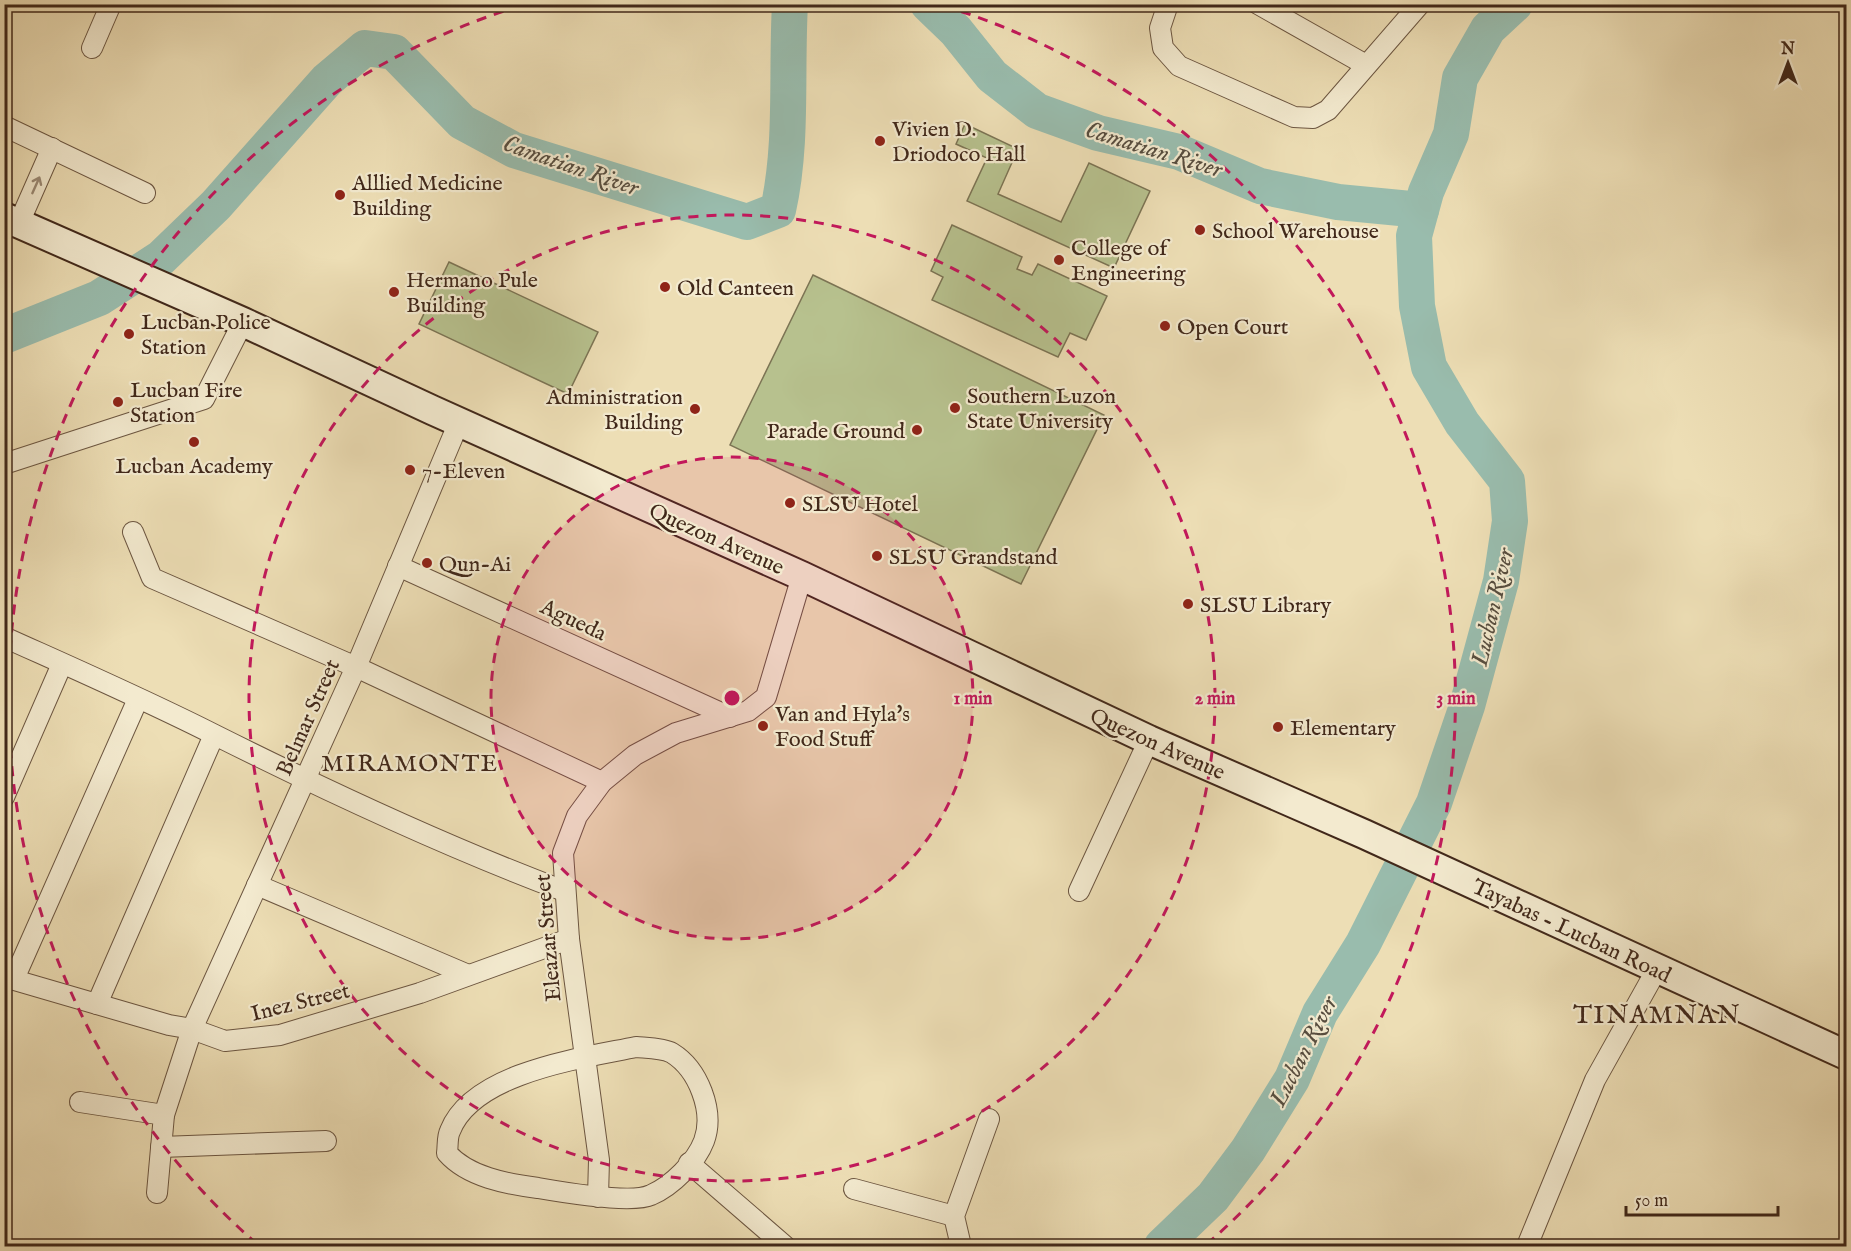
<svg xmlns="http://www.w3.org/2000/svg" width="1851" height="1251" font-family="'IM FELL English',serif">
<style>
.green{fill:#b7c18e;stroke:#7c7454;stroke-width:1.5}
.lines{fill:none;stroke-linecap:round;stroke-linejoin:round}
.river{stroke:#99bcad;stroke-width:36}
.minor-casing{stroke:#6c5641;stroke-width:22}
.secondary-casing{stroke:#41281a;stroke-width:32}
.minor{stroke:#f3eacf;stroke-width:20}
.secondary{stroke:#f3eacf;stroke-width:28}
.oneway{stroke:#9a8974}
.ring{fill:none;stroke:#c2185b;stroke-width:3;stroke-dasharray:10 8}
.poi-dot{fill:#8f2418;stroke:#f3eacf;stroke-width:2}
.labels{text-anchor:middle;stroke-width:4.5;stroke-linejoin:round;paint-order:stroke}
.poi-label{font-size:22px;fill:#41281a;stroke:#f3eacf;text-anchor:start}
.street-label{font-size:22px;fill:#41281a;stroke:#f3eacf}
.water-label{font-size:24px;font-style:italic;fill:#574d3f;stroke:#f3eacf}
.neighbourhood-label{font-size:24px;letter-spacing:1.5px;fill:#41281a;stroke:#f3eacf}
.quarter-label{font-size:26px;letter-spacing:1.5px;fill:#41281a;stroke:#f3eacf}
.centre{fill:#c2185b;stroke:#f3eacf;stroke-width:3}
.ring-label{font-size:18px;text-anchor:middle;font-weight:bold;fill:#c2185b;stroke:#f3eacf;stroke-width:4.5;stroke-linejoin:round;paint-order:stroke}
</style>
<rect width="100%" height="100%" fill="#eddeb5"/>
<filter id="stains"><feTurbulence type="fractalNoise" baseFrequency=".00333" numOctaves="4"/><feColorMatrix values="0 0 0 0 .2 0 0 0 0 .09 0 0 0 0 .02 0 0 0 .5 -.17"/></filter>
<radialGradient id="worn" r=".72"><stop offset=".6" stop-color="#630" stop-opacity="0"/><stop offset="1" stop-color="#630" stop-opacity=".3"/></radialGradient>
<g class="green">
<path d="M965,124l53,25 -20,45 63,28 28,-59 61,28 -36,77 -147,-67 20,-43 -31,-14z"/>
<path d="M952,225l70,32 -5,12 15,6 6,-11 69,32 -21,44 -16,-7 -12,24 -126,-57 11,-23 -12,-6z"/>
<path d="M449,262l149,70 -30,62 -149,-70z"/>
<path d="M813,275l291,140 -83,169 -291,-139z"/>
</g>
<g class="lines">
<g class="river">
<path d="M928,4l28,27 36,45 45,35 61,22 81,19 81,34 78,16 83,8"/>
<path d="M4,336l95,-38 62,-40 55,-53 111,-125 38,-32 29,4 68,70 52,28 233,72 31,-12c15,-67 8,-137 12,-206"/>
<path d="M1162,1246l51,-49 35,-47 44,-71 28,-66 43,-69 71,-141 33,-97 34,-125 9,-60 -3,-40 -45,-58 -33,-56 -12,-61 -3,-70 12,-44 25,-58 9,-56 28,-49 27,-25"/>
</g>
<defs>
<g id="minor">
<path d="M1168,4l-8,24 3,20 16,18 115,51 19,1 15,-8 92,-106"/>
<path d="M1258,4l108,61"/>
<path d="M92,48l19,-44"/>
<path d="M4,126l141,67"/>
<path d="M19,223l33,-75"/>
<path d="M4,464l200,-65 39,-77"/>
<path d="M133,532l19,46 204,89 246,115"/>
<path d="M398,566l332,151"/>
<path d="M4,637c71,32 142,63 211,98 114,57 229,111 349,156"/>
<path d="M4,797l58,-133"/>
<path d="M257,885l209,89"/>
<path d="M1079,891l70,-151"/>
<path d="M4,977l165,48 23,4 33,12 55,-6 140,-42 149,-54"/>
<path d="M14,979l124,-280"/>
<path d="M97,1004l117,-269"/>
<path d="M636,1047c10,1 27,1 36,6 26,16 43,58 32,88 -8,21 -32,45 -53,54 -19,9 -90,-3 -113,-7 -31,-4 -70,-11 -91,-35 1,-7 0,-16 3,-22 23,-59 133,-73 186,-84z"/>
<path d="M80,1102l84,13"/>
<path d="M161,1147l165,-6"/>
<path d="M689,1163l96,83"/>
<path d="M854,1189l100,27"/>
<path d="M157,1193l7,-78 28,-86 164,-362 103,-245"/>
<path d="M598,1197l1,-37 -30,-221 -6,-86 14,-37 25,-34 33,-27 41,-22 72,-22 18,-14 36,-121"/>
<path d="M961,1246l-7,-30 35,-97"/>
<path d="M1527,1246l68,-166 62,-111"/>
</g>
<path id="secondary" d="M4,217l239,105 189,88 370,166 347,164 215,94 482,221"/>
</defs>
<use href="#minor" class="minor-casing"/>
<use href="#secondary" class="secondary-casing"/>
<use href="#minor" class="minor"/>
<use href="#secondary" class="secondary"/>
</g>
<defs><path id="oneway-shaft" d="M-6 0H5M1.5-3L5.5 0L1.5 3" fill="none" stroke-width="1.6" stroke-linecap="round" stroke-linejoin="round" transform="scale(1.5)"/></defs>
<use class="oneway" href="#oneway-shaft" transform="translate(36 185) rotate(-66)"/>
<circle cx="732" cy="698" r="241" fill="#c2185b" fill-opacity=".12"/>
<g class="ring">
<circle cx="732" cy="698" r="241"/>
<circle cx="732" cy="698" r="483"/>
<path d="M257 1244A724 724 0 0 1 520 6M944 6A724 724 0 0 1 1207 1244"/>
</g>
<g class="poi-dot">
<circle cx="880" cy="141" r="6"/>
<circle cx="340" cy="195" r="6"/>
<circle cx="1200" cy="230" r="6"/>
<circle cx="1059" cy="260" r="6"/>
<circle cx="665" cy="287" r="6"/>
<circle cx="394" cy="292" r="6"/>
<circle cx="1165" cy="326" r="6"/>
<circle cx="129" cy="334" r="6"/>
<circle cx="118" cy="402" r="6"/>
<circle cx="955" cy="408" r="6"/>
<circle cx="695" cy="409" r="6"/>
<circle cx="917" cy="430" r="6"/>
<circle cx="194" cy="442" r="6"/>
<circle cx="410" cy="470" r="6"/>
<circle cx="790" cy="503" r="6"/>
<circle cx="877" cy="556" r="6"/>
<circle cx="427" cy="563" r="6"/>
<circle cx="1188" cy="604" r="6"/>
<circle cx="763" cy="726" r="6"/>
<circle cx="1278" cy="727" r="6"/>
</g>
<g class="labels">
<g class="poi-label">
<text x="892" y="136">Vivien D.<tspan x="892" dy="25">Driodoco Hall</tspan></text>
<text x="352" y="190">Alllied Medicine<tspan x="352" dy="25">Building</tspan></text>
<text x="1212" y="238">School Warehouse</text>
<text x="1071" y="255">College of<tspan x="1071" dy="25">Engineering</tspan></text>
<text x="406" y="287">Hermano Pule<tspan x="406" dy="25">Building</tspan></text>
<text x="677" y="295">Old Canteen</text>
<text x="141" y="329">Lucban Police<tspan x="141" dy="25">Station</tspan></text>
<text x="1177" y="334">Open Court</text>
<text x="130" y="397">Lucban Fire<tspan x="130" dy="25">Station</tspan></text>
<text x="967" y="403">Southern Luzon<tspan x="967" dy="25">State University</tspan></text>
<text x="683" y="404" text-anchor="end">Administration<tspan x="683" dy="25">Building</tspan></text>
<text x="905" y="438" text-anchor="end">Parade Ground</text>
<text x="194" y="473" text-anchor="middle">Lucban Academy</text>
<text x="422" y="478">7-Eleven</text>
<text x="802" y="511">SLSU Hotel</text>
<text x="889" y="564">SLSU Grandstand</text>
<text x="439" y="571">Qun-Ai</text>
<text x="1200" y="612">SLSU Library</text>
<text x="775" y="721">Van and Hyla's<tspan x="775" dy="25">Food Stuff</tspan></text>
<text x="1290" y="735">Elementary</text>
</g>
<g class="street-label">
<text transform="translate(717 538) rotate(24)" y="8">Quezon Avenue</text>
<text transform="translate(574 619) rotate(25)" y="8">Agueda</text>
<text transform="translate(307 717) rotate(-66)" y="8">Belmar Street</text>
<text transform="translate(1158 743) rotate(24)" y="8">Quezon Avenue</text>
<text transform="translate(1572 930) rotate(25)" y="8">Tayabas - Lucban Road</text>
<text transform="translate(547 938) rotate(-95)" y="8">Eleazar Street</text>
<text transform="translate(300 1001) rotate(-14)" y="8">Inez Street</text>
</g>
<g class="water-label">
<text transform="translate(1154 149) rotate(17)" y="8">Camatian River</text>
<text transform="translate(571 165) rotate(19)" y="8">Camatian River</text>
<text transform="translate(1492 607) rotate(-77)" y="8">Lucban River</text>
<text transform="translate(1303 1051) rotate(-63)" y="8">Lucban River</text>
</g>
<g class="neighbourhood-label">
<text x="410" y="771">MIRAMONTE</text>
</g>
<g class="quarter-label">
<text x="1657" y="1023">TINAMNAN</text>
</g>
</g>
<circle cx="732" cy="698" r="9" class="centre"/>
<g class="ring-label">
<text x="973" y="704">1 min</text>
<text x="1215" y="704">2 min</text>
<text x="1456" y="704">3 min</text>
</g>
<rect width="1851" height="1251" fill="none" stroke="#eddeb5" stroke-width="24"/>
<rect x="6" y="6" width="1839" height="1239" fill="none" stroke="#41281a" stroke-width="3"/>
<rect x="12" y="12" width="1827" height="1227" fill="none" stroke="#41281a" stroke-width="1.5"/>
<g transform="translate(1788 63)" stroke="#f3eacf" stroke-width="4.5" paint-order="stroke">
<path d="M0-4.5L10 22L0 15L-10 22Z" fill="#41281a"/>
<text y="-9" font-size="16" font-weight="bold" text-anchor="middle" fill="#41281a">N</text>
</g>
<path d="M1626 1206v9h152v-9" fill="none" stroke="#41281a" stroke-width="3"/>
<text x="1635" y="1206" font-size="18" fill="#41281a" stroke="#f3eacf" stroke-width="4.5" paint-order="stroke">50 m</text>
<rect width="100%" height="100%" filter="url(#stains)"/>
<rect width="100%" height="100%" fill="url(#worn)"/>
</svg>
